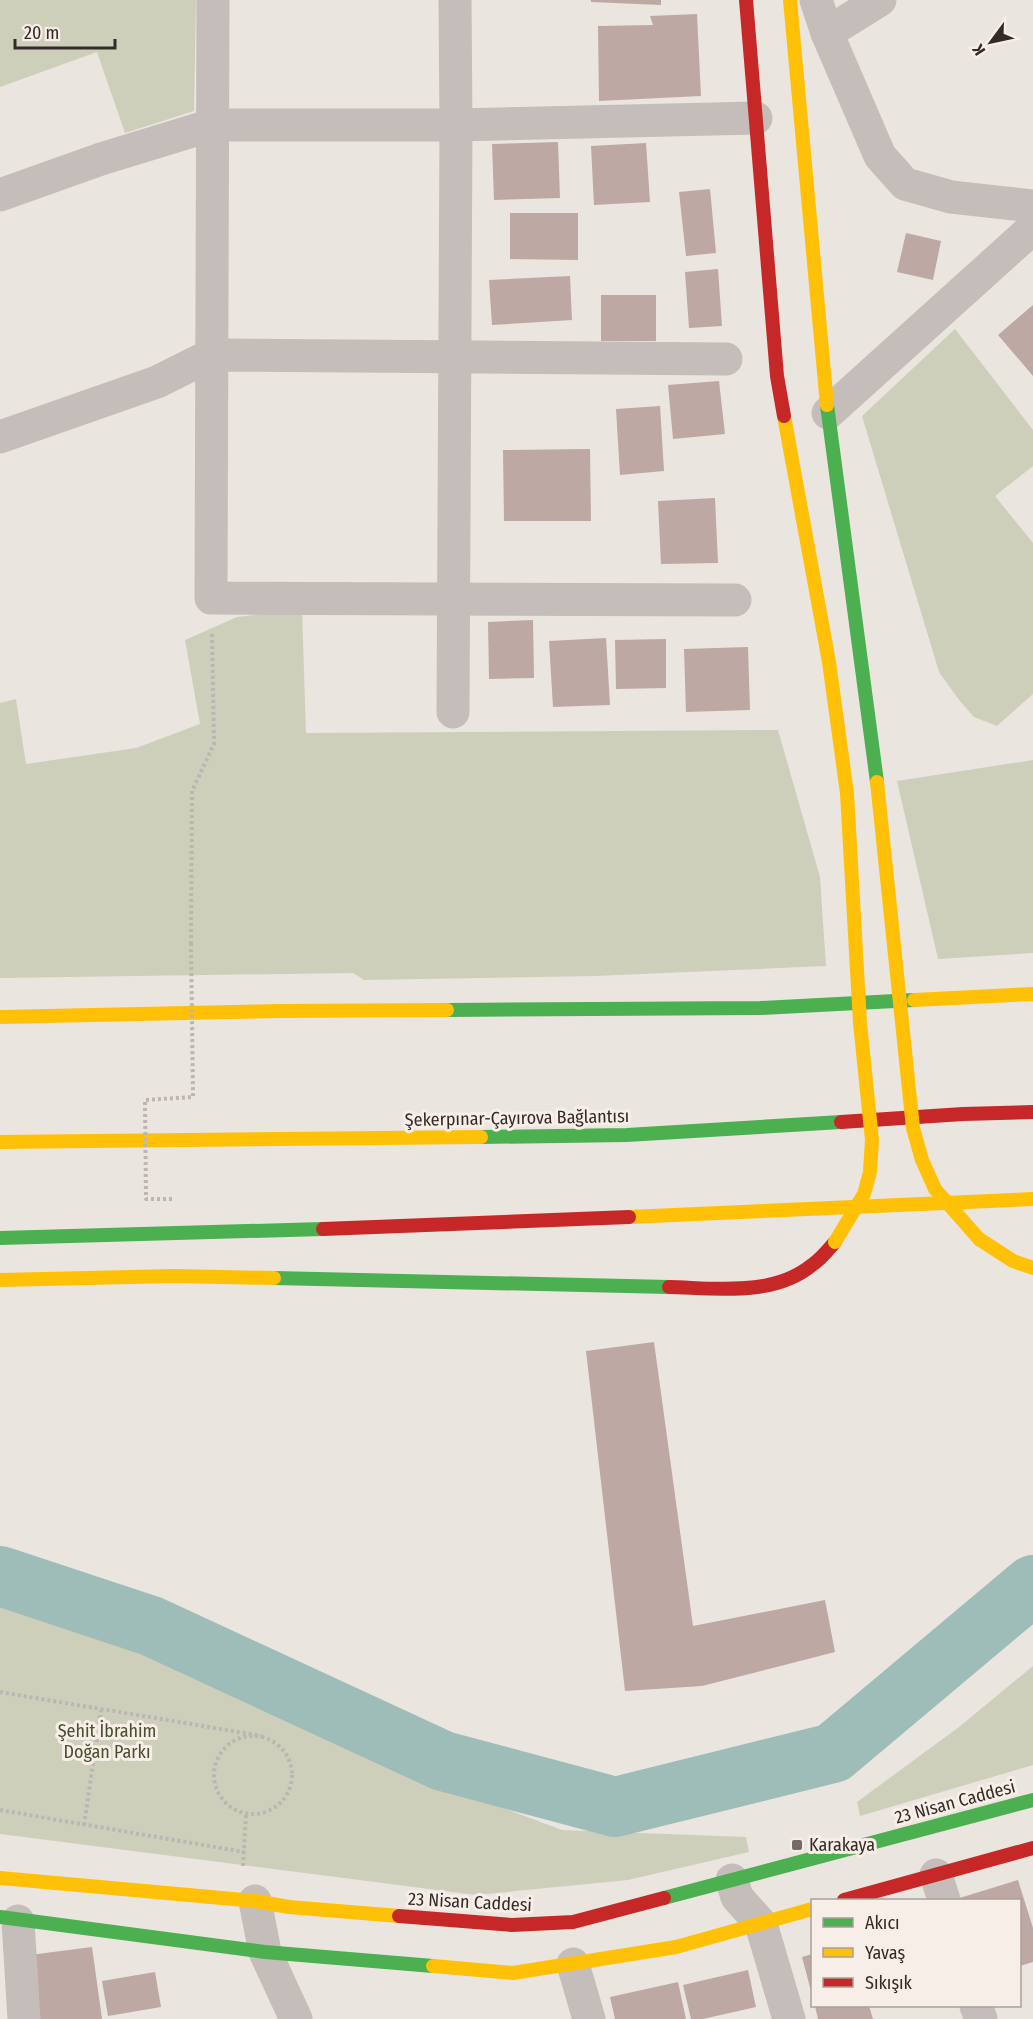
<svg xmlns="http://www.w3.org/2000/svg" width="1033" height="2019" font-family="'Fira Sans Condensed',sans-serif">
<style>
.green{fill:#cdcfbb}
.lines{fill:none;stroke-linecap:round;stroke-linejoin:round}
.river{stroke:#9ebcb8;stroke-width:60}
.building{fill:#bda8a3}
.path{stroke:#bcb5b2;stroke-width:4;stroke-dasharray:3 3;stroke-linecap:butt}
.street{stroke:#c4bdb9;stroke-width:33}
.fast{stroke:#4caf50;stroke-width:14}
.slow{stroke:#ffc107;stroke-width:14}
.jam{stroke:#c62828;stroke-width:14}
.path-bridge{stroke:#bcb5b2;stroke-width:4;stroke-dasharray:3 3;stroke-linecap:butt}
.slow-bridge{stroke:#ffc107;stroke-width:14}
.poi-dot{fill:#746b68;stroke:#f7eee7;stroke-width:2}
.labels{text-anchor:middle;stroke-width:6;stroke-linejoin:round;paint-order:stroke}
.street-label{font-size:18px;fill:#342a28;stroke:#f7eee7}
.park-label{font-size:18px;fill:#47502e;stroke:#f7eee7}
.poi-label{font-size:18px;fill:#342a28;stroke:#f7eee7;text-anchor:start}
</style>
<rect width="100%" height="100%" fill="#ebe5e0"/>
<g class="green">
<path d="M0,0h196l-2,111 -69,22 -28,-81 -97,35z"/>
<path d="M955,329l78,101v36l-38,30 38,47v151l-36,32 -23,-9 -15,-17 -20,-28 -77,-256z"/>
<path d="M302,609l4,124 472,-3 42,147 6,89 -230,10 -232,4 -11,-7 -353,5v-275l16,-4 10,65 110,-16 64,-24 -15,-84 52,-23z"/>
<path d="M1033,760v193l-95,6 -41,-178z"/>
<path d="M0,1589l48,13 242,100 158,85 114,43 184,7 3,15 -121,28 -152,15 -476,-61z"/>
<path d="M1033,1666v99l-173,51 -3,-14 102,-75z"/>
</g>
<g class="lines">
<path class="river" d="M0,1576l151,50 292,135 172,46 218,-54 200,-168"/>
</g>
<g class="building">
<path d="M591,0h70v5l-70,-3z"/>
<path d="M697,14l4,82 -102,5 -1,-75 55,-1 -3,-9z"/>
<path d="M558,142l2,56 -66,2 -2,-56z"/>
<path d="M646,143l4,59 -56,3 -3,-59z"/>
<path d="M710,189l6,64 -30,3 -7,-64z"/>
<path d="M510,213h68v47l-68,-1z"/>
<path d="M906,233l35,8 -8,39 -36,-8z"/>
<path d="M718,269l4,57 -33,2 -4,-56z"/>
<path d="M570,276l2,44 -80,5 -3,-45z"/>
<rect x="601" y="295" width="55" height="46"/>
<path d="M1033,305v71l-35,-41z"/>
<path d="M719,381l6,53 -52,5 -5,-54z"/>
<path d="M660,406l4,65 -44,4 -4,-66z"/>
<path d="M590,449l1,72h-87l-1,-71z"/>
<path d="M715,498l3,65 -57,1 -3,-63z"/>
<path d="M533,620l1,58 -45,1 -1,-57z"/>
<path d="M606,638l4,67 -57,2 -4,-66z"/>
<path d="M666,639v49l-50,1 -1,-49z"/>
<path d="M748,647l2,63 -64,2 -2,-63z"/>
<path d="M654,1342l39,284 132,-26 10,52 -133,34 -77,5 -39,-340z"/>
<path d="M1018,1880l15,48v34l-13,4v-66h-67z"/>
<path d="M92,1947l10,72h-63l-9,-64z"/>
<path d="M812,1954v41l-10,-38z"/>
<path d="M748,1970l8,37 -53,12h-12l-8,-34z"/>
<path d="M155,1972l6,35 -53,9 -6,-35z"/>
<path d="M678,1982l8,37h-71l-5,-22z"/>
<path d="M815,2006h54l4,13h-55z"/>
</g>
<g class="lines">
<g class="path">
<path d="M191,944l1,-153 22,-47 -2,-112"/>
<path d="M0,1692l262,44"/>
<circle cx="253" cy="1775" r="39"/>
<path d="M0,1810l244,42"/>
<path d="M84,1825l17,-115"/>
<path d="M243,1866l3,-52"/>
</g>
<g class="street">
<path d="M213,0l-2,598 524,2"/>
<path d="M816,0l11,33 53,123 25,28 46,13 82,9"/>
<path d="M827,33l53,-33"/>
<path d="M0,195l101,-36 111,-34h244l300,-7"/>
<path d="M828,413l205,-185"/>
<path d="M0,437l157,-55 54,-27 515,4"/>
<path d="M453,712l3,-587 -1,-125"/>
<path d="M936,1875l8,25"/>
<path d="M732,1880l5,17 24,27 28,95"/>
<path d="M255,1901l10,51 31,67"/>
<path d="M18,1921l6,98"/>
<path d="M573,1964l16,55"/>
<path d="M976,2006l5,13"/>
</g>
<g class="fast">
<path d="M827,405l50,377"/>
<path d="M447,1010l313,-2 154,-8"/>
<path d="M481,1137l146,-2 214,-13"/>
<path d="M0,1238l323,-9"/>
<path d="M274,1278l395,9"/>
<path d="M664,1898l369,-98"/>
<path d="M0,1917l265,35 168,14"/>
</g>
<g class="slow">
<path d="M790,0l37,405"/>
<path d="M784,416l45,246 18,131"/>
<path d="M914,1000l119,-6"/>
<path d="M0,1017l280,-6 167,-1"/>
<path d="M0,1142l481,-5"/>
<path d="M629,1217l404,-18"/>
<path d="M979,1239l34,22 20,7"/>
<path d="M0,1280l174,-4 100,2"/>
<path d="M0,1878l255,23 34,6 110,9"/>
<path d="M433,1966l80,7 163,-26 136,-38"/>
</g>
<g class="jam">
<path d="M746,0l31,376 7,40"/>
<path d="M841,1122l122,-8 70,-2"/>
<path d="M323,1229l306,-12"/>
<path d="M669,1287c46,1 104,10 143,-22 9,-6 16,-15 23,-23"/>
<path d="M844,1900l189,-52"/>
<path d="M399,1916l113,9 61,-3 91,-24"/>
</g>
<path class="path-bridge" d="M172,1199h-26l-1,-99 48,-3 -2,-153"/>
<g class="slow-bridge">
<path d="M877,782l36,346 9,32 13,29 44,50"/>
<path d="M835,1242l29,-48 6,-22 2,-32 -12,-117 -13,-230"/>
</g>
</g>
<rect class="poi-dot" x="791" y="1839" width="12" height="12" rx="3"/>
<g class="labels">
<g class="street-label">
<text transform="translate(517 1118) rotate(-1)" y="6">Şekerpınar-Çayırova Bağlantısı</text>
<text transform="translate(955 1802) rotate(-15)" y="6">23 Nisan Caddesi</text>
<text transform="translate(470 1902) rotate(3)" y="6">23 Nisan Caddesi</text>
</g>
<g class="park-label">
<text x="107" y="1737">Şehit İbrahim<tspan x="107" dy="21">Doğan Parkı</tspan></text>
</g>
<g class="poi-label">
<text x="809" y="1851">Karakaya</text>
</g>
</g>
<rect x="811" y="1899" width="210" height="108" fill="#f7eee7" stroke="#a9a09b" stroke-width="1.5"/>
<rect x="823" y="1918" width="30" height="9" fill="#4caf50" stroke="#a9a09b" stroke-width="1.5"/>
<text x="865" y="1929" font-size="18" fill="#342a28">Akıcı</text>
<rect x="823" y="1948" width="30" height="9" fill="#ffc107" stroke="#a9a09b" stroke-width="1.5"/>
<text x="865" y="1959" font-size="18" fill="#342a28">Yavaş</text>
<rect x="823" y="1978" width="30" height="9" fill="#c62828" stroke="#a9a09b" stroke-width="1.5"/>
<text x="865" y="1989" font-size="18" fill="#342a28">Sıkışık</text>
<g transform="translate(991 42) rotate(237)" stroke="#f7eee7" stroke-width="4.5" paint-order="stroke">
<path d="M0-4.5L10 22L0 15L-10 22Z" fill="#342a28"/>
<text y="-9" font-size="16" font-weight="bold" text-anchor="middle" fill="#342a28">K</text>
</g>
<path d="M15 39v9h100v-9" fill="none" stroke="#342a28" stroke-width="3"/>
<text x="24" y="39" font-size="18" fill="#342a28" stroke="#f7eee7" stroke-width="4.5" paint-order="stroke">20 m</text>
</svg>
